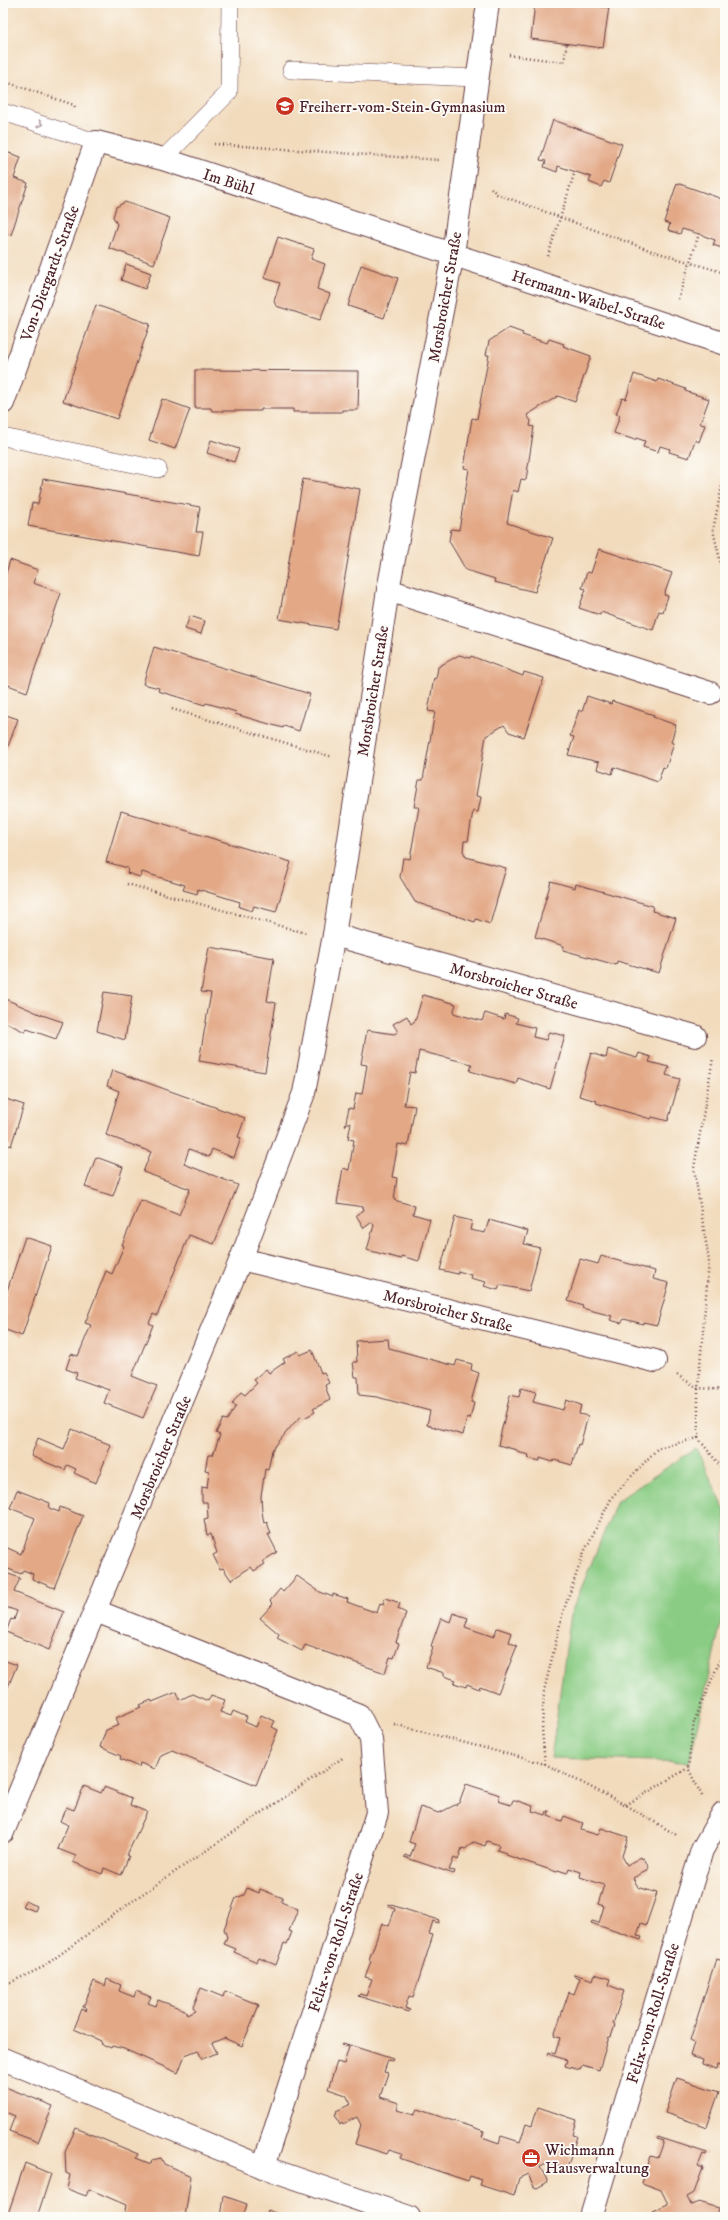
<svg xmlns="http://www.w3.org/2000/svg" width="728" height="2220" font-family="'IM FELL DW Pica',serif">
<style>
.green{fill:#8acc84;stroke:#6a7658}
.building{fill:#e3a987}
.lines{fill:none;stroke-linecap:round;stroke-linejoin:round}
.service-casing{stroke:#633b41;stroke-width:18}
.minor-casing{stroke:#633b41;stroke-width:24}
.path{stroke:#633b41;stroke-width:2.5;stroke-dasharray:1 3;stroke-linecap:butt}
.service{stroke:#fff;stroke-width:17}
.minor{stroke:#fff;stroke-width:22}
.oneway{stroke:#ae9aa0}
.labels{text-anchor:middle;stroke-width:3.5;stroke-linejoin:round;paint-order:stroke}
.poi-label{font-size:16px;fill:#4a1f2b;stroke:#fdfcf7;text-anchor:start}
.street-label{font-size:16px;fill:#4a1f2b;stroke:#fdfcf7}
</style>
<rect width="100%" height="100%" fill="#fdfcf7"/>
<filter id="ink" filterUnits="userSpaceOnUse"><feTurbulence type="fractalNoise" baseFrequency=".025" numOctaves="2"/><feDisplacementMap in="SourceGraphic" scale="8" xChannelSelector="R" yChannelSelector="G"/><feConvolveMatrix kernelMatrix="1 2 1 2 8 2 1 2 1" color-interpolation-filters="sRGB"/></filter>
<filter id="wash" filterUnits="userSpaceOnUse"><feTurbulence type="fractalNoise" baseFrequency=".012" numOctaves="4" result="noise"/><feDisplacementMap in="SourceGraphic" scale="16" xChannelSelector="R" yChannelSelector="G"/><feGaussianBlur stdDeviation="0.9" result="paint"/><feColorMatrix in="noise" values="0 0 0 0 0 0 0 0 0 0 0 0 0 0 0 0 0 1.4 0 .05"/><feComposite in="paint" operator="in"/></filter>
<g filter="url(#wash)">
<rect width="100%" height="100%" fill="#f2dbbd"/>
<path class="green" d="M696,1448l29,62v95l-36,157 -138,-4 20,-145 46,-112z"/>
<g id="blocks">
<g class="building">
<path d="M535,3l53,2 1,-2h13v4h7l-6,41 -72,-9z"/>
<path d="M553,120l69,24 -13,39 -5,-2 -3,6 -12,-5 2,-5 -33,-11 -1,6 -13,-5 2,-6 -6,-1z"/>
<path d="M3,151l18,6 -7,21 14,5 -17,52 -8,-3z"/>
<path d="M677,183l48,17v49l-12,-4 2,-5 -16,-6 -17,-5 -2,5 -12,-4 2,-6 -6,-2z"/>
<path d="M125,202l45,16 -16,46 -45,-16 8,-24 -4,-7 3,-10z"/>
<path d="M278,237l36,12 -3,10 14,5 -8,25 13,5 -10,26 -44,-14 -2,-5 6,-18 -16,-5z"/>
<path d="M126,264l25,9 -6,16 -24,-9z"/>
<path d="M361,265l37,13 -14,40 -36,-12z"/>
<path d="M96,305l54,19 -33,95 -54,-18z"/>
<path d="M509,328l14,5 -1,2 25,8 2,-4 15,5 -1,2 28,10 -16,46 -17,-6 -31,19 4,6 -1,5 4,1 -8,53 -5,-1 -3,13 -5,-2 -6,33 46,15 -18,54 -41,-10 1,-3 -29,-9 -17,-29 2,-12 8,1 10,-61 -5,-1 8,-50 5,1 12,-64h-3l3,-14z"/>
<path d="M195,370l164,1 -1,39h-16v2h-49v-3h-32v2h-49l-1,-3h-16z"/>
<path d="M634,374l23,8 1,-3 28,10 -1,2 24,8 -9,25 5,1 -6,17 -4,-2 -6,18 -20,-6 1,-3 -10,-3 -2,6 -15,-5 2,-6 -9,-3 -1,2 -21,-7 6,-18 -4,-1 6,-16 4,1z"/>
<path d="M162,399l28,10 -15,40 -26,-9z"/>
<path d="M211,440l28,9 -5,13 -27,-9z"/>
<path d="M43,479l157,28 -4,25h7l-4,24 -171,-30 4,-23 6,1z"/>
<path d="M303,479l57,10 -24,140 -57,-10z"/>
<path d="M599,549l73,24 -8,22 4,1 -5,16 -4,-1 -6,19 -52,-18 -1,3 -21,-7 7,-19 -4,-1 5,-16 4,1z"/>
<path d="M10,560l28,10 -5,13 28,10 -34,99 -19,-7 -5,16v-118z"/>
<path d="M190,616l15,5 -4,13 -16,-5z"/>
<path d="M154,647l156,47 -11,37 -15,-5 -1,2 -48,-14 1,-2 -19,-6 -11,-3 -1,2 -47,-14 1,-3 -16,-4z"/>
<path d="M459,655l11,3 1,-2 52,20 1,-4 20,6 -20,59 -15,-5 -5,-7 -18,11 -10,60 5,1 -3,15 -5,-1 -5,30h-4l-1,10 3,6 40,11 -16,56 -14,-5 -1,3 -60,-20 -15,-25 3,-19 7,1 9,-52h-5l5,-27h4l12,-68 -7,-1 6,-33 2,1 2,-12z"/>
<path d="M587,696l24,8 1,-3 42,14 -1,2 23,8 -5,17 3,1 -8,25 -3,-1 -5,15 -44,-15 -2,7 -15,-5 2,-7 -31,-7 6,-18 -4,-1 9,-26 3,2z"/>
<path d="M3,714l15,5 -15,41z"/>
<path d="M121,811l170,51 -15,50 -22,-6 -2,5 -13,-4 1,-5 -42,-13 -1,5 -14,-4 2,-5 -43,-13 -2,5 -13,-4 1,-5 -22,-6z"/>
<path d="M551,881l24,7 1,-4 77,22 -1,5 24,7 -17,55 -42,-12 -1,4 -53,-15 1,-4 -29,-9z"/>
<path d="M209,947l65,11 -7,43 9,2 -11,69 -66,-11 12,-68 -10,-1z"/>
<path d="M104,992l28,4 -7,44 -28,-9z"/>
<path d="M423,995l33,9 -3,9 29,8 3,-8 19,6 1,-5 13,4 -2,5 19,5 -2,9 13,3 3,-8 16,4 -15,53 -32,-11 -2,6 -46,-13 2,-7 -53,-13 -4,22 -5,-1 -6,33 11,1 -7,40 -10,-2 -6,33 5,1 -3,22 21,6 -2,8 17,5 -11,42 -18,-5v3l-34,-9 7,-25 -2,-3 -8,6 -8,-13 8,-5 -1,-3 -26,-4 6,-35 6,2 5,-30 -6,-1 3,-16h-4l-2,3 4,-18 4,1 3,-16 6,1 5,-29 -6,-1 6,-34 27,4 4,-2 -5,-8 14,-8 4,8 4,-3z"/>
<path d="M3,998l39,17 21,7 -7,17 -29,-10 -2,3 -22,-11z"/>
<path d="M608,1049l29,9 2,-5 12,4 -2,5 20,5 -3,8 14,4 -12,42 -16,-4 -1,2 -55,-16 1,-2 -18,-5 12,-43 15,5z"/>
<path d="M112,1070l133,48 -7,19 3,1 -7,20 -22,-9 -3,8 -20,-8 -5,15 54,21 -24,59 -25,-9 -32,81 -4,-2 -4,9 4,2 -21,51 25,10 -14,32 -39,-15 5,-13 -34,-12 2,-5 -11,-4 5,-15 7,2 13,-31 -6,-2 21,-52 6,3 12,-28 -2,-1 19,-45 38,15 11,-26 -47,-17 8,-20 -45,-17 13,-44 -12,-5z"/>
<path d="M3,1098l21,7 -13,41 -8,-3z"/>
<path d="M96,1157l27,10 -10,29 -28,-9z"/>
<path d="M455,1217l17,4 -2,9 15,3 4,-13 39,11 -4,13 16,4 -11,43 -29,-6 -2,5 -14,-4 2,-4 -16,-4 1,-3 -13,-4v3l-18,-4z"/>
<path d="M25,1237l27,9 -30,90 -19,-7v-26z"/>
<path d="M601,1256l54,15 -2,8 16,4 -12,42 -14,-3v2l-19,-5 -3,4 -11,-3 2,-4 -30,-8 1,-2 -15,-5 12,-42 18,5z"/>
<path d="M388,1339l1,9 66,18 2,-6 15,4 -1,6 8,3 -8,29 3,1 -4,16 -3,-1 -4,17 -36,-10 3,-14 -53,-14 -18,-2 -1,-18h-3l-2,-15h4l-1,-21z"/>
<path d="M312,1350l9,23 3,-1 5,11 -4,2 5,15 -17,9 2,3 -11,6 -2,-2 -8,7 -22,27 -4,20 -3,-1 -4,27 1,16 2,11 3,-1 4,12h-3l9,18 -14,9 2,3 -11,7 -3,-4 -20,13 -8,-12 -3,1 -7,-14 4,-2 -6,-19 -4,1 -3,-16 4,-1 -1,-16h-5v-15l5,1 2,-17 -4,-1 3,-15h5l7,-20 -4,-2 7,-14 4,1 9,-14 -4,-2 4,-6 5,-6 4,3 12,-12 -4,-3 13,-11 3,4 16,-11 -2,-3 15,-8 2,4z"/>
<path d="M521,1388l15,4 -3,10 30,8 3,-10 15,5 -2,9 9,2 -8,29 -2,-1 -6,21 -18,-5 -1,2 -13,-4v3l-12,-3 1,-3 -12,-3v-2l-19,-5 12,-50 9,2z"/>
<path d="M72,1429l39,16 -15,38 -22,-10 2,-4 -9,-4 -2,5 -34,-14 7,-18 26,11z"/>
<path d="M17,1490l33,13 -1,5 10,4 1,-5 23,9 -29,72 -22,-9 1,-5 -10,-4 -2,4 -18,-7v-21l18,8 14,-36 -25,-10z"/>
<path d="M3,1572l17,6 -6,14 50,20 -15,38 -43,-18 5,-13 3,1 3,-9 -14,-5z"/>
<path d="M297,1576l23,16 13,5v-3l15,5 -1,3 30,11 3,-10 3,1 2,-6 15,5 -2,6 8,4 -10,29 3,1 -5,15 -4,-1 -5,16 -80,-28 -3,6 -25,-13 2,-4 -19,-16 13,-14 -3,-3 10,-12 3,3z"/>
<path d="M453,1613l15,5 -3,9 29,10 3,-9 15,5 -3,9 8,4 -19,47 -18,-7 -1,3 -12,-5 -1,3 -12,-4 2,-3 -12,-4v-3l-18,-6 7,-20 -2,-1 10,-28 9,4z"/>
<path d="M3,1660l14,5 -14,34z"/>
<path d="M177,1692l3,8 12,-6 16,7 3,-6 14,5 -5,12 11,4 2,-5 14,6 -2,5 11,5 5,-12 14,6 -3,6 6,3 -22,55 -84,-35 -11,5 -6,14 -15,-6 -1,4 -19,-8 1,-3 -21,-9 6,-17 13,-5 -3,-7 25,-11 -1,-2 11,-5 1,2z"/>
<path d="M466,1784l34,11 -2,6 13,4 2,-5h2l18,6 -1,5 14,4 1,-4h2l-1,5 14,5 2,-5 19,7 -2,7 17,5 3,-7 27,9 -6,19 5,9 14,-8 1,2 2,-1 5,10 -2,1 1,1 -15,8 5,9 19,6 -11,32 -5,-2 -4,13 5,1 -1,3 -50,-17 1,-2 7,2 5,-17 -6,-2 6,-19 -24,-8 1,-5 -12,-4 -2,5 -9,-3 -1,2 -51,-17v-2l-9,-3 2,-5 -12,-4 -2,5 -11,-4 -9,7 -3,-1 -4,12 -4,-2 -5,12 6,1 -1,3 -50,-17 1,-2 5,2 5,-13 -6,-2 11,-35 19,6 20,-10z"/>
<path d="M84,1786l17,7 3,-6 28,11 -2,7 17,7 -20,43 2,1 -8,19 -17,-7 -2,6 -29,-12 3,-6 -18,-7 10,-24 -8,-4 6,-14 8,3z"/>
<path d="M247,1888l12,5 1,-4 23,9 -2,4 17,7 -9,22 3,1 -5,12 -3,-1 -8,22 -17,-7 -2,4 -23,-10 2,-3 -12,-5 3,-7 -3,-8 12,-31 8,-3z"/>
<path d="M25,1901l12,5 -2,5 -13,-5z"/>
<path d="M388,1904l51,16 -1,3 -5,-2 -4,13 4,1 -20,63 -4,-2 -4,12 5,2 -1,2 -51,-16 2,-2 6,2 6,-17 -7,-2 6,-16 -2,-1 13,-37 7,3 6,-17 -7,-3z"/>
<path d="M716,1959l9,2v106l-8,-2 -1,4 -14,-5 1,-4 -13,-4 4,-14 -4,-2z"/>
<path d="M574,1974l19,6 2,-6 15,5 -2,6 16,6 -11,33 2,1 -4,12h-2l-10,33 -17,-5 -2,5 -15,-4 2,-6 -19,-6 1,-2 6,2 5,-16 -6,-2 15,-44 5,2 6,-16 -6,-2z"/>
<path d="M107,1979l14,6 -2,6 15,6 2,-6 15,6 -3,6 8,3 2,-6 27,10 2,5 8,-4 -2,-4 8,-19 22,9 2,-6 34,14 -17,41 -18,-8 -12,5 5,10 -15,6 -4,-9 -13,5 -7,18 -54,-24 -12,-3 -1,2 -11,-5 1,-2 -27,-12 8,-20 4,2 1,-3 -4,-1 11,-26 11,5z"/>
<path d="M343,2043l50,16 -1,2 -4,-1 -4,12 4,1 -8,24 19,6 -2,7 17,5 3,-6 67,22 -2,6 17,6 2,-7 19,6 6,-18 6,2 6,-19 39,13 -4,15 4,1 -10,33 -18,-6 -9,4 7,13 -1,3 -9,5 -3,-1 -6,-13 -9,4 -5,18 -34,-11 2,-5 -12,-4 -2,5 -66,-22 -2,-1 2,-4 -13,-4 -2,4 -32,-10 6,-19 -4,-8 -14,7 -1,-2 -2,2 -5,-10 2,-1 -1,-2 15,-7 -5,-9 -18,-6 9,-27 7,2 5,-17 -7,-2z"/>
<path d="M677,2078l42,14 -12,35 -42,-14z"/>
<path d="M3,2086l50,20 -15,36 -29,-11 6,-15 -12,-5z"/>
<path d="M76,2128l62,26 -2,4 15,6 1,-4 9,-2 3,6 27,12 -6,41h-61l2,-12 -37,-16 -3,7 -19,-7 3,-14 -4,-2 -1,-21z"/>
<path d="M658,2137l49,16 -1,2 -3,-1 -5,12 5,2 -9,25 -7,4 4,8 8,-3 20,6 -2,7 5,2h-67l-3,-6 16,-7 -7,-14 -19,-7 9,-27 7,2 6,-17 -7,-2z"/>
<path d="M25,2163l26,11 -14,43h-30z"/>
<path d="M224,2196l23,8 -4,13h-22z"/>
<path d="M267,2210l19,7h-21z"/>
</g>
</g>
</g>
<g filter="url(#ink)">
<use href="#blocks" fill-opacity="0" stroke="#633b41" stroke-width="1"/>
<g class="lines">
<defs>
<g id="service">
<path d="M291,70l185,8"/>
<path d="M3,112l93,30"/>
<path d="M163,159l66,-67 1,-89"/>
<path d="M3,437l155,32"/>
</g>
<g id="minor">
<path d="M3,403l93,-261 67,17 562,185"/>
<path d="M388,590l322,103"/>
<path d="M334,935l361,101"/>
<path d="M241,1259l414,102"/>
<path d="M96,1611l263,104 12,24 6,74 -114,354"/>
<path d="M3,1832l238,-573 63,-166 30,-158 54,-345 65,-336 35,-251"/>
<path d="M3,2059l260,108 146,50"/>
<path d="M591,2217l111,-367 21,-37 2,1"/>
</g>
</defs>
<use href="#service" class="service-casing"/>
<use href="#minor" class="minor-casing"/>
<g class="path">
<path d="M509,55l55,7 3,-19"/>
<path d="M3,81l71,24 2,4"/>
<path d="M214,144l225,16"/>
<path d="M491,188l6,6 152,56 76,23"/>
<path d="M548,256l27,-85"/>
<path d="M678,299l21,-65"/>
<path d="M725,471l-12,59 12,51"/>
<path d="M172,709l161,48"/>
<path d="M127,884l179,49"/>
<path d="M677,1375l21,13 27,2"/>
<path d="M698,1438v-50l11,-127 -15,-93 19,-110"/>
<path d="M394,1724l151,40 81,41 52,31"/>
<path d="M545,1764l-3,-35 2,-38 19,-79 21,-60 28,-55 46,-49 40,-10 27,34"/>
<path d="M702,1796l-14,-28 6,-46 31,-74"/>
<path d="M626,1805l62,-37"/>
<path d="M3,1986l40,-19 95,-70 206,-140"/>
</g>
<use href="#service" class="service"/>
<use href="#minor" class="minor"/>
</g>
<defs><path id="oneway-chevron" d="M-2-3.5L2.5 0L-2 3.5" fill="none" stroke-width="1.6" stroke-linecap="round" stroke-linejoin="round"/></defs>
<use class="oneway" href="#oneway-chevron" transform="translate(40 124) rotate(18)"/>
</g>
<defs>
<symbol id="school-disc" viewBox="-11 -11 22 22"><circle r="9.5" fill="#c8321e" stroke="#fdfcf7"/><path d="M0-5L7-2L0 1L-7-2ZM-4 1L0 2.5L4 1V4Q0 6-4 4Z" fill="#fff"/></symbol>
<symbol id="office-disc" viewBox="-11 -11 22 22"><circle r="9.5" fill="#c8321e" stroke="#fdfcf7"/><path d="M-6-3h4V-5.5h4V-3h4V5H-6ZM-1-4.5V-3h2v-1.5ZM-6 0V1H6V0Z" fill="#fff"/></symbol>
</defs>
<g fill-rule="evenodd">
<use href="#school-disc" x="274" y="95" width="22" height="22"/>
<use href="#office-disc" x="520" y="2147" width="22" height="22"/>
</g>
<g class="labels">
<g class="poi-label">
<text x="299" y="112">Freiherr-vom-Stein-Gymnasium</text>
<text x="545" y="2155">Wichmann<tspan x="545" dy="18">Hausverwaltung</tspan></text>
</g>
<g class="street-label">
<text transform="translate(229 181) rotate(18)" y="6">Im Bühl</text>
<text transform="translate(49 273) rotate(-70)" y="6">Von-Diergardt-Straße</text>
<text transform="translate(444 297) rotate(-80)" y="6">Morsbroicher Straße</text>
<text transform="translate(589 299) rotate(18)" y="6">Hermann-Waibel-Straße</text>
<text transform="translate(372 691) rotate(-81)" y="6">Morsbroicher Straße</text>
<text transform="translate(514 985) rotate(16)" y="6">Morsbroicher Straße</text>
<text transform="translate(448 1310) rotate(14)" y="6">Morsbroicher Straße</text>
<text transform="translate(160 1457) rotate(-67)" y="6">Morsbroicher Straße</text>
<text transform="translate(335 1942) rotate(-72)" y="6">Felix-von-Roll-Straße</text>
<text transform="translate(652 2013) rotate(-73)" y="6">Felix-von-Roll-Straße</text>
</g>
</g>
<rect width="728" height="2220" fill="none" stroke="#fdfcf7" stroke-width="16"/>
</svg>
